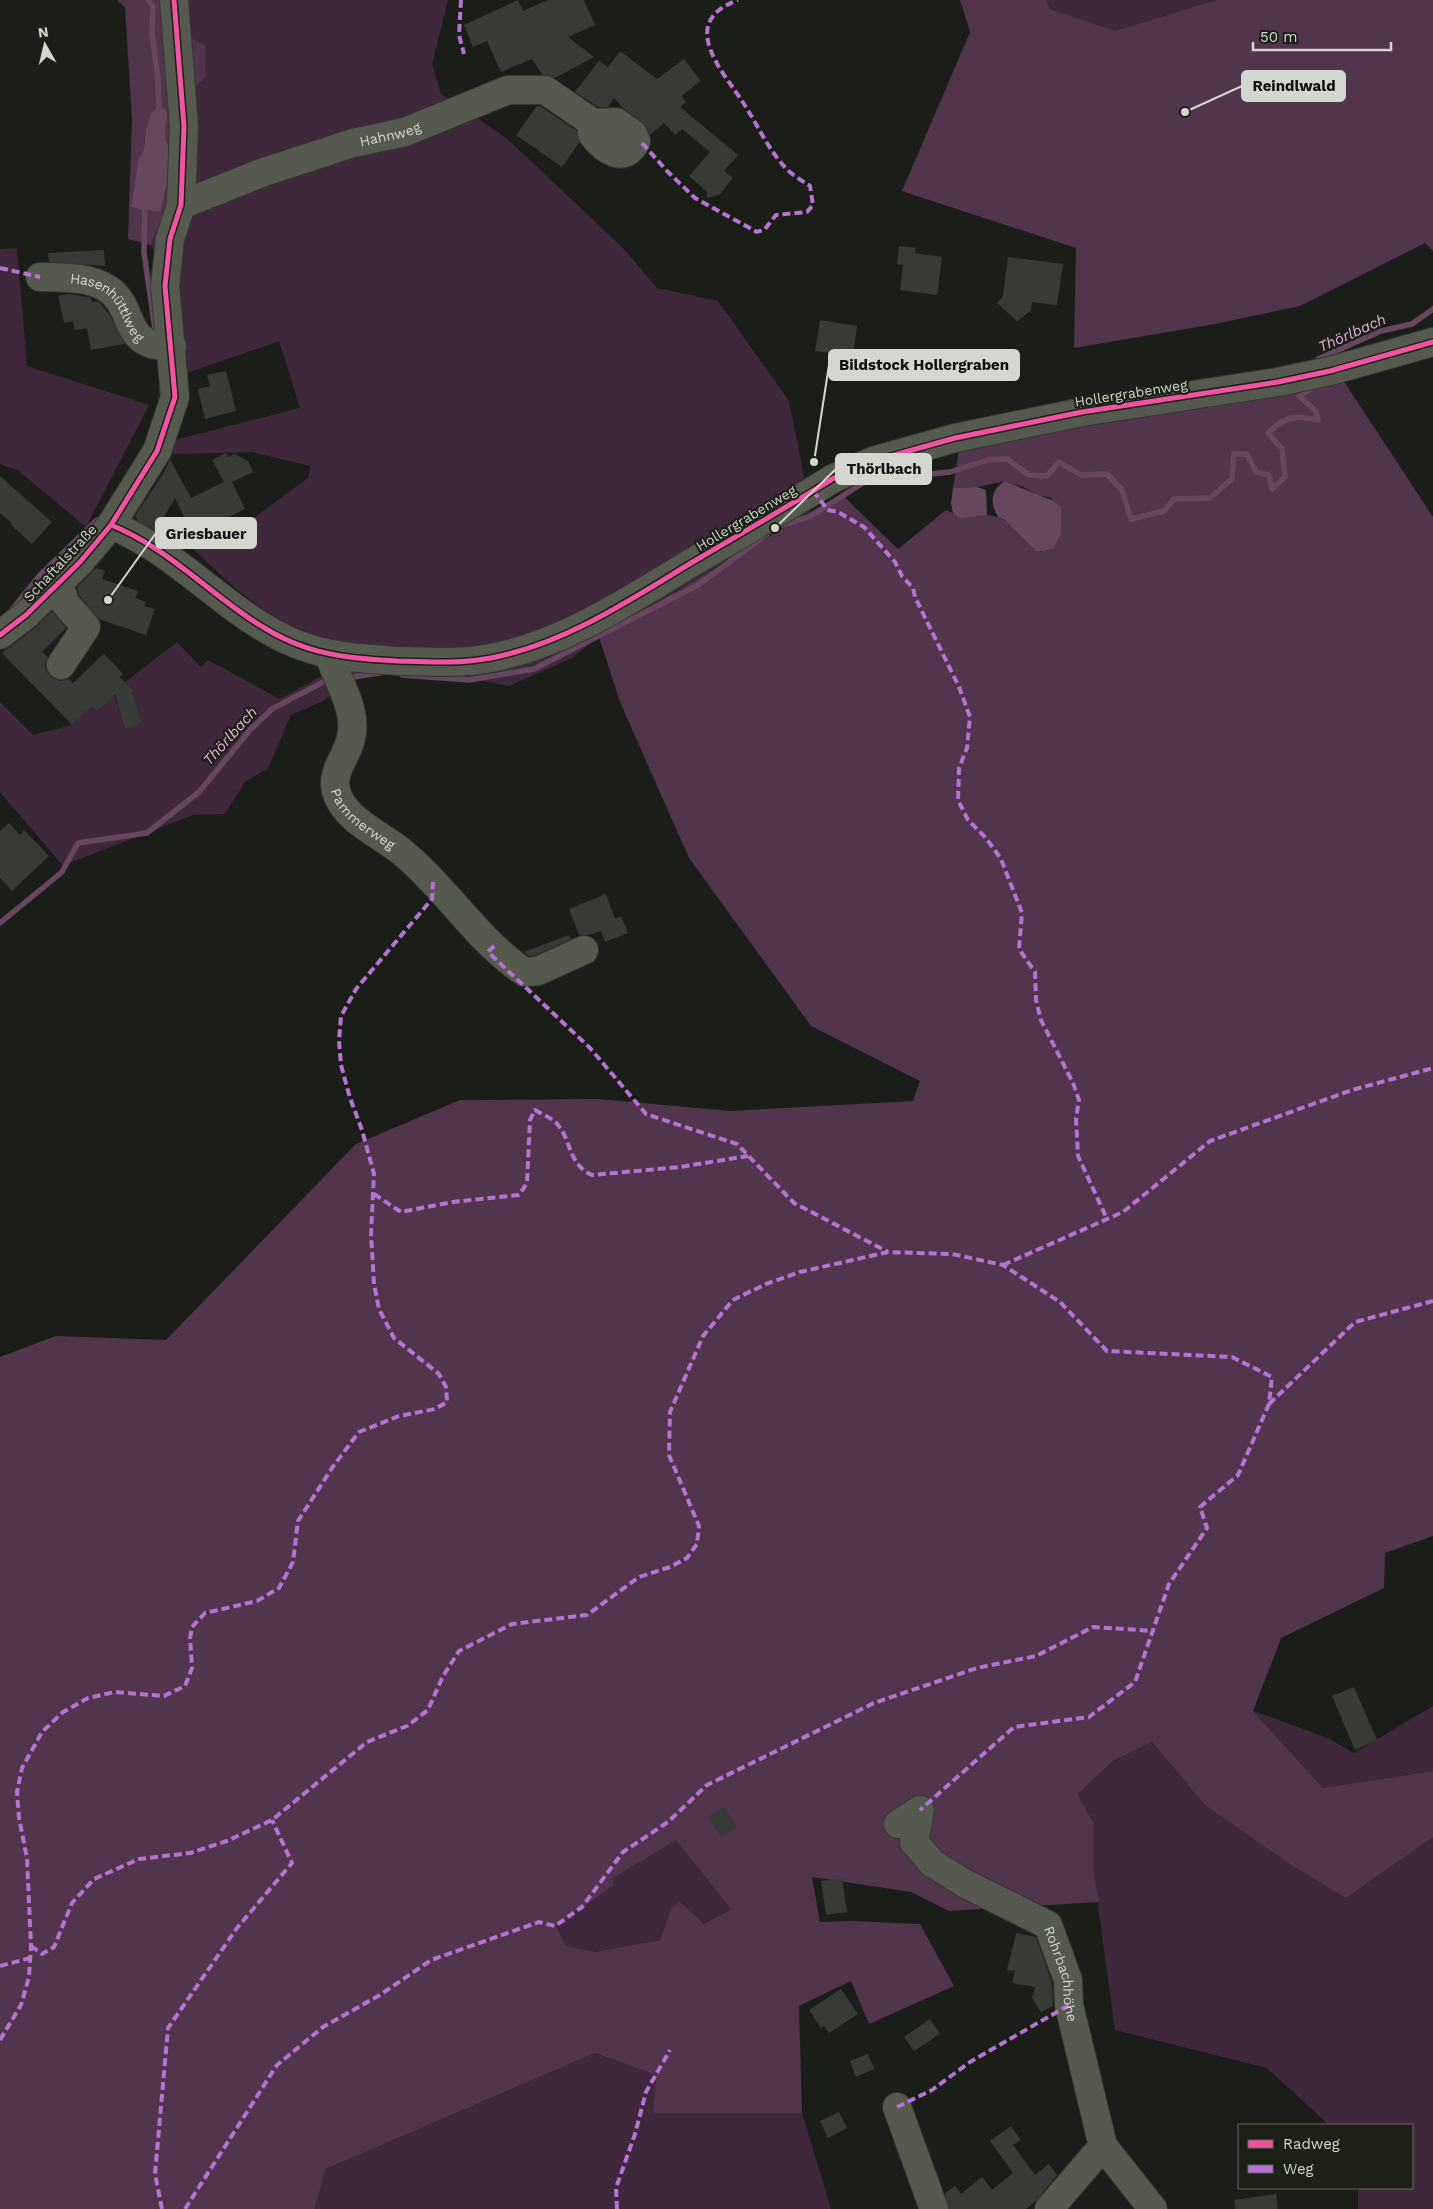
<svg xmlns="http://www.w3.org/2000/svg" width="1433" height="2209" font-family="'Work Sans',sans-serif">
<style>
.green{fill:#3f283b}
.forest{fill:#51354c;fill-rule:evenodd}
.water{fill:#674760}
.lines{fill:none;stroke-linecap:round;stroke-linejoin:round}
.stream{stroke:#674760;stroke-width:5.5}
.building{fill:#383a35}
.minor-casing{stroke:#353733;stroke-width:30}
.minor{stroke:#565a4e;stroke-width:28}
.quiet{stroke:#b673d3;stroke-width:4;stroke-dasharray:8 4;stroke-linecap:butt}
.cycleway-casing{stroke:#1c2016;stroke-width:8}
.cycleway{stroke:#f153a3;stroke-width:5}
.labels{text-anchor:middle;stroke-width:4.5;stroke-linejoin:round;paint-order:stroke}
.street-label{font-size:14px;fill:#d4d7d0;stroke:#1c2016}
.water-label{font-size:15px;font-style:italic;fill:#ebb0df;stroke:#1c2016}
.leader{fill:none;stroke:#d4d7d0;stroke-width:2}
.callout-dot{fill:#d4d7d0;stroke:#1c2016;stroke-width:2}
.callout{fill:#d4d7d0;stroke:#d4d7d0;stroke-width:2}
.callout-label{font-size:15px;text-anchor:middle;font-weight:bold;fill:#111}
</style>
<rect width="100%" height="100%" fill="#1b1e18"/>
<g class="green">
<path d="M168,0h280l-16,64 9,30 64,43 117,110 35,41 61,13 71,100 22,110 -212,126 -27,21 -63,28 -68,-13 -66,-5 -52,33 -32,14 -23,53 -23,14 -20,32 -32,1 -124,48 -7,9 2,-5 -64,-75v-90l33,33 39,-10 19,-18 6,5 12,-12 -2,-12 8,9 10,31 17,-5 -10,-30 2,-2 -9,-9 52,-40 24,25 7,-7 72,39 67,-37 4,-18c-33,-7 -68,-19 -95,-40 -23,-16 -43,-37 -64,-56l40,-14 76,-56 2,-12 -58,-14 -81,2 4,-14 125,-32 -21,-67 -92,32 -3,-32 -10,-55 -23,-41 21,-52 3,-87 31,-29 -1,-32 -34,-17z"/>
<path d="M1046,0h170l-101,31 -66,-22z"/>
<path d="M17,248l10,118 122,39 -63,122 -67,-56 -19,-7v-215z"/>
<path d="M1433,1706v65l-110,17 -70,-77 75,27 26,15z"/>
<path d="M1152,1742l53,63 141,93 87,-61v372h-75v-21h54v-63h-83l-62,-57 -152,-38 -22,-161v-47l-15,-28 35,-33z"/>
<path d="M676,1839l55,70 -27,15 -33,-15 -11,31 -65,12 -30,-7 -10,-19 59,-41 -1,-7z"/>
<path d="M595,2053l61,22 -3,38h149l29,96h-517l12,-40z"/>
</g>
<g class="forest">
<path d="M117,0h51l3,28 34,17 1,32 -31,29 -3,87 -21,52 -23,-6 4,-120 -7,-112zM159,108l7,33 4,7 -4,43 -6,16h-29l7,-46 6,-13 2,-19 5,-17z"/>
<path d="M960,0h86l4,9 65,22 101,-31h217v251l-8,-8 -125,63 -85,18 -141,24 2,-100 -174,-57 68,-159z"/>
<path d="M1343,380l90,137v1019l-48,17 -1,35 -103,50 -28,73 70,77 110,-17v66l-87,61 -53,-32 -88,-61 -53,-63 -39,19 -35,33 15,28v47l6,33 -150,9 -38,-19 -99,-15 8,45 33,-1 67,3 34,62 -85,38 -18,-43 -52,25 3,107h-149l3,-38 -61,-22 -269,116 -12,40h-314v-852l56,-21 110,4 190,-196 104,-44 138,-1 132,12 183,-10 7,-20 -109,-55 -122,-168 -69,-156 -21,-65 242,-143 57,55 48,-39c23,12 19,4 41,5 22,1 36,22 50,37h4l11,-54 -15,-3 -14,-8 -18,-6 -28,6 -24,1 6,-39zM676,1840l55,69 -27,15 -25,-23 -8,8 -11,31 -65,12 -30,-7 -9,-19 58,-41 -1,-7z"/>
</g>
<g class="water">
<path d="M159,108h4l4,5 -2,18 1,10 4,7 1,22 -11,42 -29,-5 7,-46 6,-13 2,-19 5,-17z"/>
<path d="M1005,481c11,4 20,9 31,13 12,6 14,3 25,13v27l-7,14 -17,4 -32,-32 -7,-3c-8,-14 -8,-27 7,-36z"/>
<path d="M977,487l9,3 1,25 -26,3 -8,-4 -2,-11 2,-15z"/>
</g>
<g class="lines">
<g class="stream">
<path d="M148,0l5,7 -1,25 6,48 1,33"/>
<path d="M145,202l-1,51 12,83"/>
<path d="M1317,365l1,-6 63,-28 31,-7 21,-15"/>
<path d="M777,527l34,-11 52,-33 46,-10 21,1 20,-2 38,-12 19,-1 22,16 18,1 12,-14 22,13 26,-1 15,16 9,29 33,-8 10,-12 36,-1 22,-19 2,-25h13l9,18 13,3 3,14 13,-12 -3,-28 -14,-16c18,-17 25,-18 50,-13l-2,-9 -17,-15 15,-9 1,-3"/>
<path d="M11,611l29,-36 57,-55"/>
<path d="M402,675l67,5 65,-11 164,-84 69,-51"/>
<path d="M345,678l35,-5"/>
<path d="M0,923l62,-51 16,-29 69,-10 52,-41 51,-62 22,-21 53,-28h6"/>
</g>
</g>
<g class="building">
<path d="M518,0l5,11 25,-11h36l11,25 -27,12 26,20 -39,21 -13,-4 -10,-15 -31,13 -14,-31 -14,6 -9,-22z"/>
<path d="M620,51l37,28 27,-20 17,22 -20,15 5,6 -6,5 58,48 -14,16 9,7 -14,17 -12,3v-6l-18,-16 21,-24 -28,-23 -7,6 -11,-12 -14,12 -8,-13 -19,-14 -9,-10 -6,9h-10l-23,-15 24,-31 9,6z"/>
<path d="M537,106h3l37,25 2,12 -17,24 -46,-32z"/>
<path d="M899,246l17,2 -1,5 27,4 -5,38 -37,-5 3,-25 -6,-1z"/>
<path d="M104,250l1,16 -56,-4 -1,-9z"/>
<path d="M1008,257l55,7 -6,41 -25,-3 -1,9 -14,10 -20,-18 6,-7z"/>
<path d="M68,294l20,3 3,1 1,4h7l10,12 16,30 -34,6 -4,-22 -12,2 -2,-9 -9,2 -6,-27z"/>
<path d="M820,320l37,6 -4,30 -38,-5z"/>
<path d="M226,371l10,40 -31,8 -7,-30 12,-3 -3,-11z"/>
<path d="M226,453l2,4 6,-3 14,7 5,11 -21,10 13,27 -33,16 2,4 -19,10 -20,-41 -19,33 -18,-10 -3,-5 28,-42 7,-15 21,39 33,-16 -12,-22z"/>
<path d="M0,476l52,46 -20,22 -21,-19 1,-2 -12,-10z"/>
<path d="M96,568l9,3 -3,8 36,12 -3,7 11,4 -2,4 11,3 -9,26 -47,-16 -20,-24 -2,-8z"/>
<path d="M52,611l14,17 -24,24 6,5 -3,8 2,7 6,6 8,3 7,-2 5,4 31,-29 19,20 -3,3 14,14 -2,2 10,30 -17,6 -10,-35 -18,18 -6,-5 -19,18 -70,-72 34,-26z"/>
<path d="M9,823l11,12 4,-5 25,26 -37,35 -12,-13v-47z"/>
<path d="M606,894l9,25 6,-3 7,17 -23,9 -4,-11 -13,4h-9l-10,-26z"/>
<path d="M569,935l2,4 -37,17h-5l-5,-4z"/>
<path d="M1354,1687l23,53 -22,10 -23,-54z"/>
<path d="M724,1807l13,20 -16,10 -13,-20z"/>
<path d="M842,1878l5,34 -21,3 -5,-34z"/>
<path d="M1016,1933l20,4 16,46 1,23 -12,6 -9,-14 3,-11 -23,-4 3,-12 -8,-1z"/>
<path d="M841,1989l17,25 -29,19 -5,-7 -3,2 -12,-18z"/>
<path d="M930,2019l10,15 -26,17 -10,-14z"/>
<path d="M868,2054l6,15 -18,8 -6,-16z"/>
<path d="M839,2112l8,16 -19,10 -8,-17z"/>
<path d="M1011,2126l10,14 -8,5 22,30 14,-11 8,11 -21,26 -10,8h-77l-4,-16 10,-7 6,8 21,-17 10,13 21,-17 -23,-32z"/>
<path d="M1276,2194l2,15h-43l-1,-9z"/>
</g>
<g class="lines">
<defs>
<g id="minor">
<path id="s1" d="M181,205l83,-33 89,-29 52,-11 103,-42h37l48,33 23,-1 17,12 3,7c-11,25 -33,8 -44,-7l1,-11"/>
<path id="s2" d="M40,277c22,1 49,-1 68,12 29,19 12,59 64,57"/>
<path d="M111,525c68,27 116,90 183,118 33,14 69,16 104,18 30,1 62,3 93,-3 73,-14 137,-57 200,-95 48,-28 96,-56 143,-85l39,-17 82,-23 127,-26 196,-30 52,-11 103,-29"/>
<path d="M59,583l6,20 21,24 -25,38"/>
<path d="M0,635l26,-20 54,-53 31,-37 46,-74 18,-54 -10,-111 5,-47 11,-34 3,-79 -10,-126"/>
<path id="s3" d="M329,654c8,28 29,54 22,84 -4,19 -20,33 -15,53 8,29 44,43 66,61 44,36 74,87 122,120l14,-1 46,-21"/>
<path id="s4" d="M898,1824l22,-14 -6,32 18,21 32,20 84,42 20,55 1,25 34,141 50,63"/>
<path d="M897,2107l37,102"/>
<path d="M1049,2209l54,-63"/>
</g>
</defs>
<use href="#minor" class="minor-casing"/>
<use href="#minor" class="minor"/>
<g class="quiet">
<path d="M461,0l-2,35 5,19"/>
<path d="M642,143l25,28 28,27 62,34 8,-3 11,-14 31,-3 6,-7 -3,-19c-9,-6 -21,-13 -27,-21 -16,-18 -26,-41 -39,-61 -21,-33 -68,-81 -6,-104"/>
<path d="M0,268l40,9"/>
<path d="M813,491l15,19 10,2 26,15 31,35 7,14 11,12 2,9 44,90 11,30 -3,31 -8,20 -1,32 10,20 18,18 15,21 21,54 -3,36 16,23 1,28 5,20 32,63 6,17 -3,18 2,38 29,63"/>
<path d="M494,946l-6,6 102,96 56,66 91,30 57,59 94,49"/>
<path d="M374,1194l27,18 52,-10 66,-7 8,-12 3,-63 5,-10c6,4 18,8 23,15 14,17 10,39 34,50l88,-8 68,-11"/>
<path d="M1003,1265l120,-53 87,-71 142,-51 81,-22"/>
<path d="M1269,1404l86,-82 78,-21"/>
<path d="M31,1946l11,8 12,-7 18,-44 22,-24 45,-20 51,-6 37,-12 45,-21 95,-78 40,-16 21,-16 15,-34 16,-25 53,-27 75,-9 52,-38 31,-10 17,-9 10,-14 2,-18 -30,-71 1,-43 33,-76 30,-36 33,-16 34,-12 88,-20 64,2 51,11 57,37 47,49 125,6 40,20 -3,27 -31,71 -38,32 7,21 -38,56 -34,98 -46,35 -75,10 -94,83"/>
<path d="M0,1966l30,-8"/>
<path d="M0,2040l21,-35 8,-28 2,-31 -4,-88 -8,-40 -2,-26 5,-24 20,-36 21,-20 25,-14 27,-6 49,4 21,-10 7,-18 -2,-30 2,-11 13,-14 52,-12 22,-13 14,-26 5,-41 34,-53 27,-36 40,-16 36,-7 12,-7 -1,-15 -7,-13 -45,-36 -15,-29 -5,-25 -3,-50 3,-60 -12,-44 -12,-32 -9,-33 -2,-24 2,-25 15,-27 76,-90 1,-17"/>
<path d="M897,2107l35,-17 38,-28 99,-57"/>
<path d="M162,2209l-7,-35 13,-146 69,-100 55,-65 -20,-43"/>
<path d="M185,2209l92,-144 46,-38 57,-32 51,-35 108,-38 16,4 27,-19 41,-55 45,-30 39,-37 167,-82 103,-35 59,-12 57,-29 60,4"/>
<path d="M617,2209l-1,-21 19,-54 11,-42 24,-42"/>
</g>
<defs>
<g id="cycleway">
<path d="M111,525c68,27 116,90 183,118 33,14 69,16 104,18 30,1 62,3 93,-3 73,-14 137,-57 200,-95 48,-28 96,-56 143,-85l39,-17 82,-23 127,-26 196,-30 52,-11 103,-29"/>
<path d="M0,635l26,-20 54,-53 31,-37 46,-74 18,-54 -10,-111 5,-47 11,-34 3,-79 -10,-126"/>
</g>
</defs>
<use href="#cycleway" class="cycleway-casing"/>
<use href="#cycleway" class="cycleway"/>
</g>
<g class="labels">
<g class="street-label">
<text dy="5" stroke="none"><textPath href="#s1" startOffset="221">Hahnweg</textPath></text>
<text dy="5" stroke="none"><textPath href="#s2" startOffset="81">Hasenhüttlweg</textPath></text>
<text transform="translate(1131 393) rotate(-9)" y="5">Hollergrabenweg</text>
<text transform="translate(746 518) rotate(-31)" y="5">Hollergrabenweg</text>
<text transform="translate(60 563) rotate(-47)" y="5">Schaftalstraße</text>
<text dy="5" stroke="none"><textPath href="#s3" startOffset="184">Pammerweg</textPath></text>
<text dy="5" stroke="none"><textPath href="#s4" startOffset="269">Rohrbachhöhe</textPath></text>
</g>
<g class="water-label">
<text transform="translate(1352 333) rotate(-24)" y="5">Thörlbach</text>
<text transform="translate(230 736) rotate(-48)" y="5">Thörlbach</text>
</g>
</g>
<path class="leader" d="M1185 112L1242 86M814 462L829 365M775 528L836 469M108 600L156 533"/>
<g class="callout-dot">
<circle cx="1185" cy="112" r="5"/>
<circle cx="814" cy="462" r="5"/>
<circle cx="775" cy="528" r="5"/>
<circle cx="108" cy="600" r="5"/>
</g>
<g class="callout">
<rect x="1242" y="71" width="103" height="30" rx="5"/>
<rect x="829" y="350" width="190" height="30" rx="5"/>
<rect x="836" y="454" width="95" height="30" rx="5"/>
<rect x="156" y="518" width="100" height="30" rx="5"/>
</g>
<g class="callout-label">
<text x="1294" y="91">Reindlwald</text>
<text x="924" y="370">Bildstock Hollergraben</text>
<text x="884" y="474">Thörlbach</text>
<text x="206" y="539">Griesbauer</text>
</g>
<rect x="1238" y="2124" width="175" height="65" fill="#1c2016" stroke="#666960"/>
<rect x="1248" y="2140" width="25" height="8" fill="#f153a3" stroke="#666960"/>
<text x="1283" y="2149" font-size="15" fill="#d4d7d0">Radweg</text>
<rect x="1248" y="2165" width="25" height="8" fill="#b673d3" stroke="#666960"/>
<text x="1283" y="2174" font-size="15" fill="#d4d7d0">Weg</text>
<g transform="translate(45 45) rotate(352)" stroke="#1c2016" stroke-width="4" paint-order="stroke">
<path d="M0-4L9 19L0 12L-9 19Z" fill="#d4d7d0"/>
<text y="-8" font-size="14" font-weight="bold" text-anchor="middle" fill="#d4d7d0">N</text>
</g>
<path d="M1253 42v8h138v-8" fill="none" stroke="#d4d7d0" stroke-width="2.5"/>
<text x="1260" y="42" font-size="15" fill="#d4d7d0" stroke="#1c2016" stroke-width="4" paint-order="stroke">50 m</text>
</svg>
